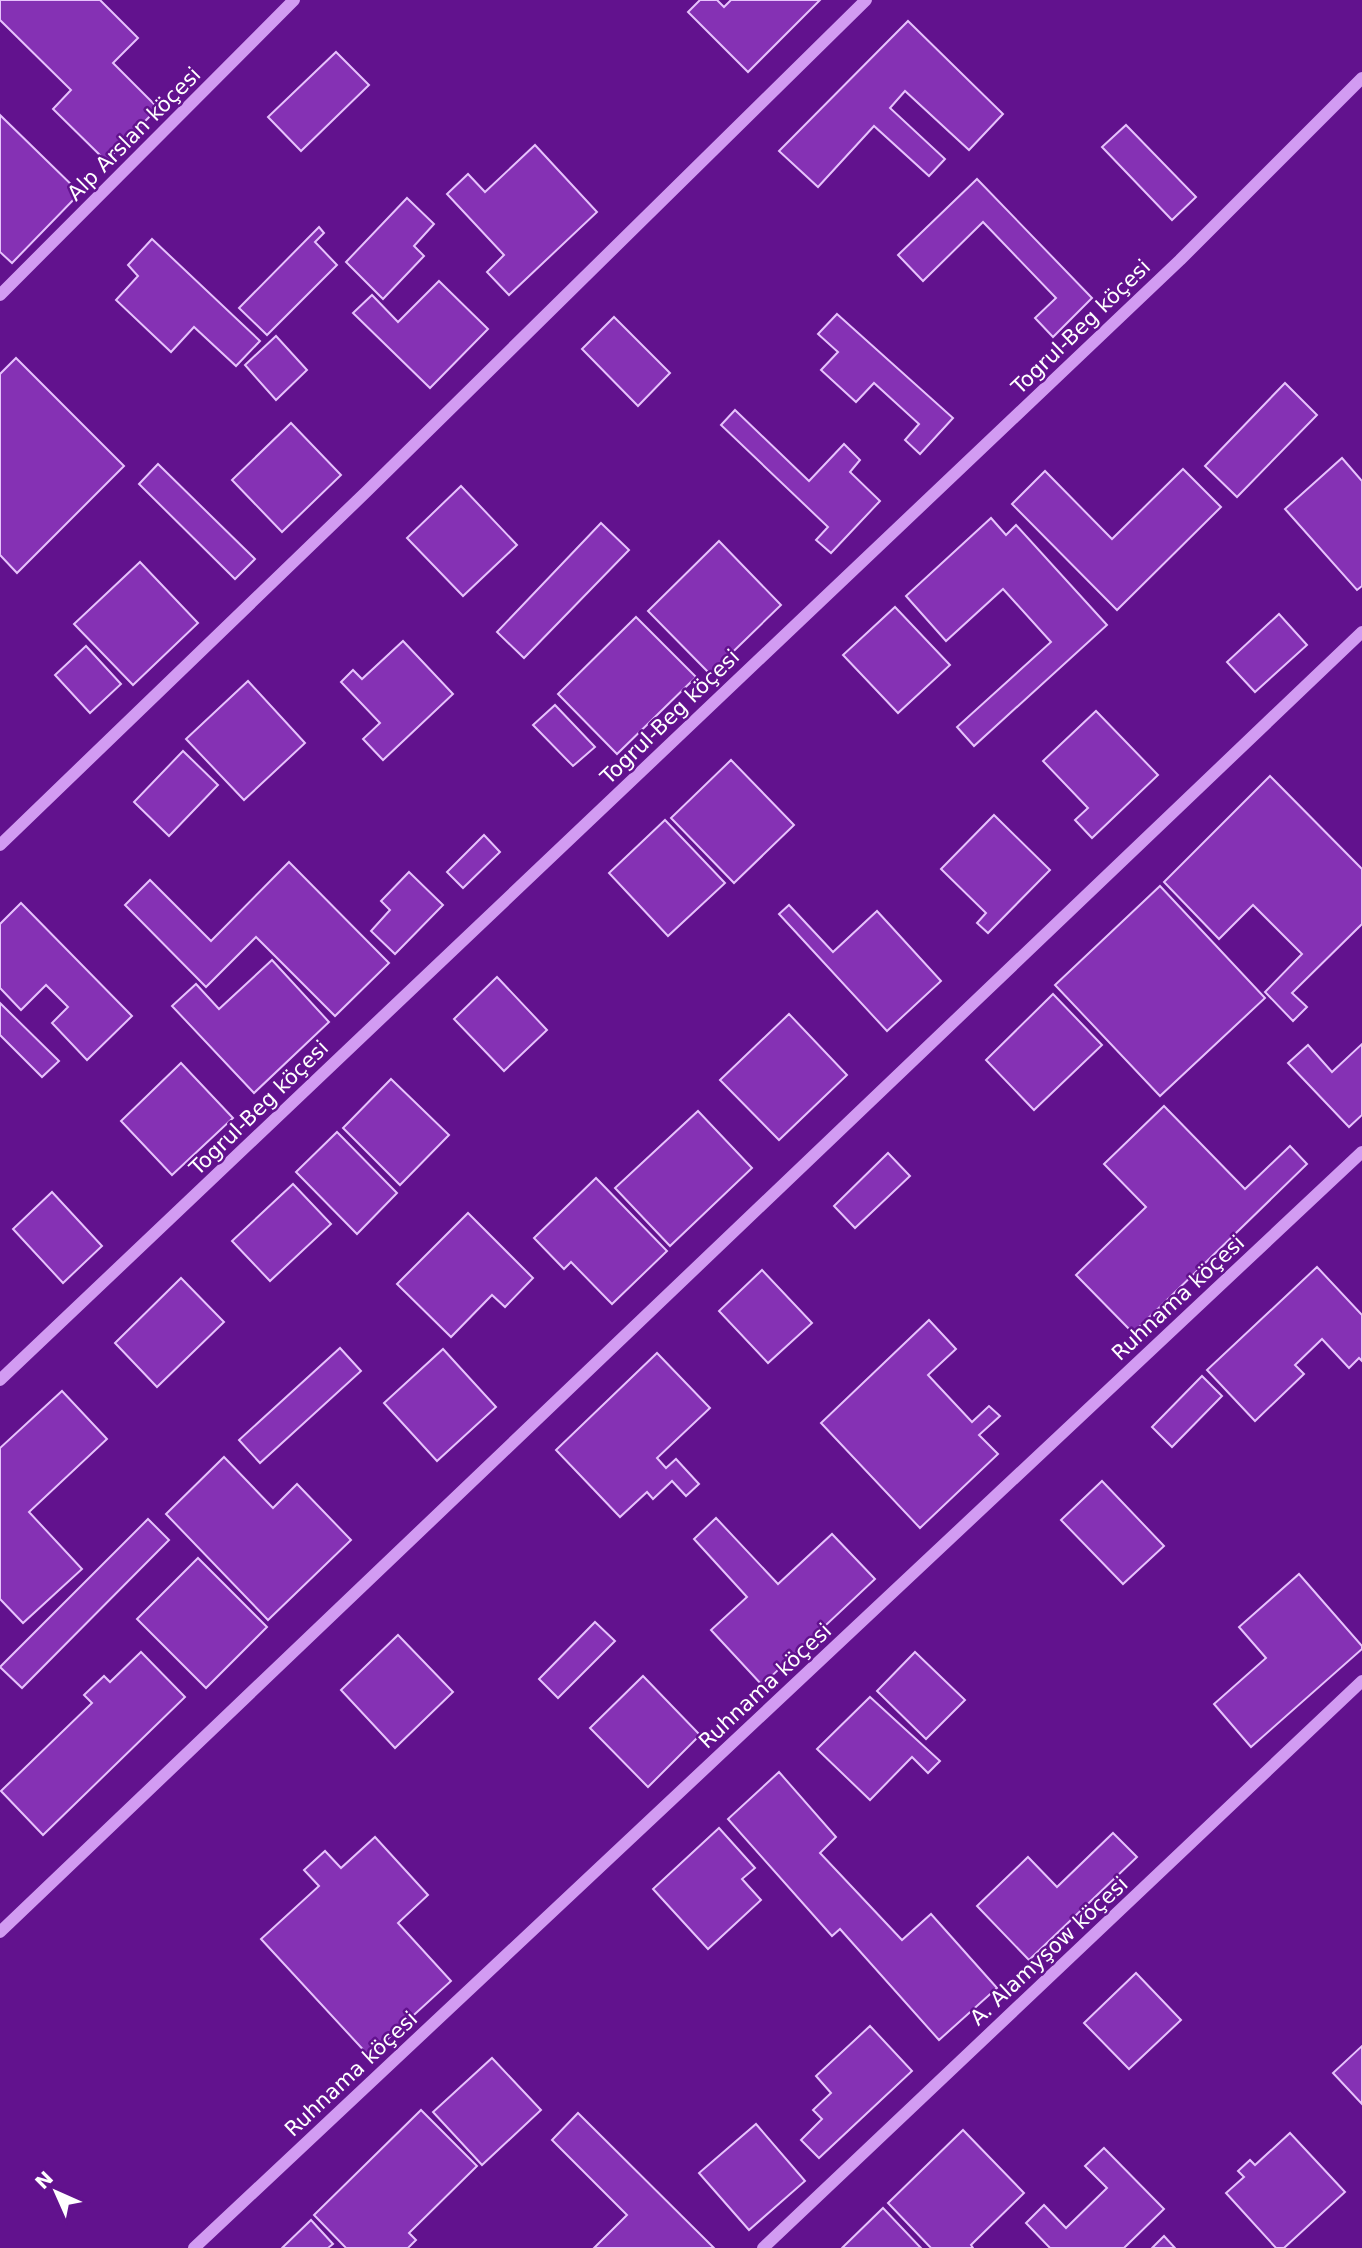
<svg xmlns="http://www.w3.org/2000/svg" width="1362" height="2248" font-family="'DejaVu Sans',sans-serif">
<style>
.building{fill:#8531b4;stroke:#e7c2fd;stroke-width:2}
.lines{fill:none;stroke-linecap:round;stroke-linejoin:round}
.minor{stroke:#d29bf2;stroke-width:12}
.labels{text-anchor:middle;stroke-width:5;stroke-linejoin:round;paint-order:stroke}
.street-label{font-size:21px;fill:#fff;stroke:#62128e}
</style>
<rect width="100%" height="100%" fill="#62128e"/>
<g class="building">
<path d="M0,0h100l38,38 -25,25 45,45 -52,53 -53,-52 18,-19 -71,-70z"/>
<path d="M700,0h17l7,7 7,-7h89l-72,72 -60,-60z"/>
<path d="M908,21l95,93 -34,36 -64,-59 -15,17 55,51 -16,17 -55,-50 -56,61 -39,-36z"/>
<path d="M336,52l33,33 -68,66 -33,-34z"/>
<path d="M0,115l80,78 -68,70 -12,-11z"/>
<path d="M1126,125l70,72 -24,23 -70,-73z"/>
<path d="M535,145l62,67 -88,83 -22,-23 17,-17 -57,-61 21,-20 17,18z"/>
<path d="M977,179l115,119 -39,39 -18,-19 21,-20 -73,-76 -60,59 -25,-26z"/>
<path d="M407,198l27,26 -20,22 10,10 -41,43 -37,-37z"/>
<path d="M319,227l5,6 -9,9 22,23 -70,70 -28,-27z"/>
<path d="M152,239l108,102 -24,25 -42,-39 -23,25 -55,-52 22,-24 -10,-11z"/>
<path d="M439,281l49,48 -58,59 -77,-75 19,-18 26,27z"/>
<path d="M837,314l116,104 -33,36 -15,-14 14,-16 -45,-41 -18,19 -35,-32 17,-18 -20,-18z"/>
<path d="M614,317l56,56 -32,33 -56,-57z"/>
<path d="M276,336l31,34 -31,30 -31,-35z"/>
<path d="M16,358l108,108 -107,107 -17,-18v-181z"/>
<path d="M1285,383l32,32 -80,82 -32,-31z"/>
<path d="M735,410l74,71 35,-37 16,16 -10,12 30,29 -49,52 -15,-13 12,-13 -107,-102z"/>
<path d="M291,423l50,52 -59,57 -50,-52z"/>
<path d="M1342,458l20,23v105l-5,4 -72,-81z"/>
<path d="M158,464l97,95 -20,20 -96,-95z"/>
<path d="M1183,469l38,38 -104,103 -105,-106 33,-33 67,68z"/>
<path d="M461,486l56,59 -54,51 -56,-58z"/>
<path d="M991,518l15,17 10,-10 91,100 -133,121 -17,-19 94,-85 -48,-53 -57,52 -40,-45z"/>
<path d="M601,523l28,27 -105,108 -27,-26z"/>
<path d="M719,541l62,64 -71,69 -62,-63z"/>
<path d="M140,562l58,61 -65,62 -59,-61z"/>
<path d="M895,607l55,58 -52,48 -55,-58z"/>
<path d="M1279,614l28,31 -52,47 -28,-30z"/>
<path d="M636,617l60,60 -79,77 -59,-60z"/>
<path d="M403,641l50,53 -70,66 -20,-21 17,-16 -39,-41 12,-12 9,9z"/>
<path d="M86,646l35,38 -31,29 -35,-38z"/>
<path d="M248,681l57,62 -61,57 -58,-61z"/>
<path d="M555,705l40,42 -22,19 -40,-41z"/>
<path d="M1096,711l62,64 -66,63 -17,-18 13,-12 -45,-47z"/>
<path d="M183,751l35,34 -49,51 -35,-34z"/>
<path d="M731,760l63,65 -60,58 -63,-65z"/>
<path d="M1270,776l92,93v55l-70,69 15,14 -14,14 -28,-29 37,-38 -49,-49 -34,34 -55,-57z"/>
<path d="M994,815l56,55 -62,63 -11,-10 9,-10 -45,-44z"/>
<path d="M665,820l60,63 -57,53 -59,-63z"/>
<path d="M484,835l16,17 -37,36 -16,-16z"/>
<path d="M289,862l100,101 -54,53 -79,-79 -50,50 -81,-82 25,-25 61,61z"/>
<path d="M409,872l34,33 -48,49 -24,-23 19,-21 -9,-9z"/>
<path d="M1160,886l105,112 -105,98 -105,-111z"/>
<path d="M21,903l111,113 -45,44 -35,-37 16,-16 -22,-22 -25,25 -21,-22v-64z"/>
<path d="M789,905l44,47 44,-41 64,70 -54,50 -108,-117z"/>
<path d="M272,960l57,62 -75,71 -82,-87 24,-22 23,25z"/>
<path d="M497,977l50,53 -43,41 -50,-52z"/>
<path d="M1053,994l49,51 -68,65 -48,-50z"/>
<path d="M0,1003l59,58 -17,16 -42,-42z"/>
<path d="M789,1014l58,61 -68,65 -59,-60z"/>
<path d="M1362,1044v71l-13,12 -61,-64 20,-18 24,27z"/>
<path d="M181,1063l52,55 -61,57 -51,-54z"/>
<path d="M391,1079l58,56 -49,50 -57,-57z"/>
<path d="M1164,1106l81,83 45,-43 17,18 -174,169 -57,-58 70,-68 -42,-43z"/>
<path d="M698,1111l54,57 -82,78 -55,-58z"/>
<path d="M337,1132l60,61 -40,41 -61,-62z"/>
<path d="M888,1153l22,23 -55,52 -21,-22z"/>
<path d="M596,1178l71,73 -55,53 -41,-42 -7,7 -30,-31z"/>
<path d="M293,1184l38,40 -61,57 -38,-40z"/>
<path d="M52,1192l50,54 -39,37 -50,-54z"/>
<path d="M468,1213l65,65 -28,29 -13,-12 -41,42 -54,-53z"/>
<path d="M1317,1267l45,48v46l-3,-3 -10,10 -27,-29 -27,26 9,9 -49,47 -48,-51z"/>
<path d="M762,1270l50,53 -44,40 -49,-52z"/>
<path d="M181,1278l43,44 -67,65 -42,-44z"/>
<path d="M929,1320l27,29 -28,26 44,47 17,-16 11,10 -21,19 19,19 -78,74 -99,-105z"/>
<path d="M340,1348l21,23 -101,92 -21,-23z"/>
<path d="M443,1349l53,58 -59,54 -53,-58z"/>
<path d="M657,1353l53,55 -53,50 9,10 10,-9 23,25 -13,12 -14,-15 -19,18 -6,-7 -27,25 -64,-67z"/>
<path d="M1202,1376l20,20 -50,51 -20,-20z"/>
<path d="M62,1391l45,48 -78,73 53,57 -59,54 -23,-24v-151z"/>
<path d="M224,1457l49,51 24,-24 54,56 -83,80 -102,-106z"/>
<path d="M1102,1481l62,65 -41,38 -62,-64z"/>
<path d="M716,1518l62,66 54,-50 43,45 -113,106 -51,-55 36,-33 -53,-58z"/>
<path d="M148,1519l21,21 -147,148 -22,-21z"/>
<path d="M198,1558l69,69 -61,61 -69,-69z"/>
<path d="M1299,1574l63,72v3l-111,98 -37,-43 52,-46 -27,-31z"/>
<path d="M595,1622l20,19 -57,57 -19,-19z"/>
<path d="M398,1635l55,57 -58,56 -54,-58z"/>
<path d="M141,1652l44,45 -142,138 -42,-44 91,-88 -8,-8 20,-19 6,6z"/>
<path d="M915,1652l50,48 -39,39 -49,-48z"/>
<path d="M643,1676l57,59 -52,52 -58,-59z"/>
<path d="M870,1697l70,64 -12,12 -16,-16 -42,43 -53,-51z"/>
<path d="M779,1772l57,65 -16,16 82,87 29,-26 66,74 -58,52 -99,-111 -8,7 -104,-117z"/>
<path d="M719,1828l36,40 -13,11 19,21 -53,49 -55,-60z"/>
<path d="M1113,1833l24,24 -108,103 -52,-54 51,-49 29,30z"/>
<path d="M375,1837l53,58 -30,28 53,58 -82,75 -108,-117 58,-53 -15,-16 21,-19 16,17z"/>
<path d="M1136,1973l45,47 -52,49 -45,-46z"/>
<path d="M870,2026l42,45 -93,87 -18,-18 21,-21 -9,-9 18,-17 -15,-17z"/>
<path d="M1362,2046v58l-29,-31z"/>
<path d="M492,2058l49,52 -59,55 -49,-53z"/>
<path d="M421,2110l56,56 -68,67 7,7 -8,8h-62l-32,-33z"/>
<path d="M578,2113l136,135h-120l33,-33 -75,-75z"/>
<path d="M756,2124l49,57 -56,49 -50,-57z"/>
<path d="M963,2130l61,63 -53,52 2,3h-42l-43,-45z"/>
<path d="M1290,2133l55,59 -61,56h-8l-50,-55 18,-16 -6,-6 12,-11 5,5z"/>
<path d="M1104,2148l60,61 -40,39h-74l-24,-25 18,-18 22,23 41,-40 -22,-22z"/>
<path d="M883,2208l38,40h-79z"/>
<path d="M311,2220l22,24 -5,4h-46z"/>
<path d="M1164,2236l11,12h-23z"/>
</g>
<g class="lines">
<g class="minor">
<path d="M0,295l294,-295"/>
<path d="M0,845l366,-353 500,-492"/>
<path d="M0,1380l1180,-1120 182,-182"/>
<path d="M0,1932l1362,-1300"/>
<path d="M194,2248l1168,-1096"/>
<path d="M763,2248l599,-567"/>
</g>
</g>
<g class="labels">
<g class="street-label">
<text transform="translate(134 134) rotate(-45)" y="7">Alp Arslan köçesi</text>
<text transform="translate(1081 327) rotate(-44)" y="7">Togrul-Beg köçesi</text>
<text transform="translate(670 717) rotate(-44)" y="7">Togrul-Beg köçesi</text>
<text transform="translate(259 1108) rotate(-44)" y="7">Togrul-Beg köçesi</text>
<text transform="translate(1178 1298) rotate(-43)" y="7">Ruhnama köçesi</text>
<text transform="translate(765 1686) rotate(-43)" y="7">Ruhnama köçesi</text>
<text transform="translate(1049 1951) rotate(-43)" y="7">A. Alamyşow köçesi</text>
<text transform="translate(351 2074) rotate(-43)" y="7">Ruhnama köçesi</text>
</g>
</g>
<g transform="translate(56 2192) rotate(315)" stroke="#62128e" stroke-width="5" paint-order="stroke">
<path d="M0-5L12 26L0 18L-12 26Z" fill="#ffffff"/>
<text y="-10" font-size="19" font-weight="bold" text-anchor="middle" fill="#ffffff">N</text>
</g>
</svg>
